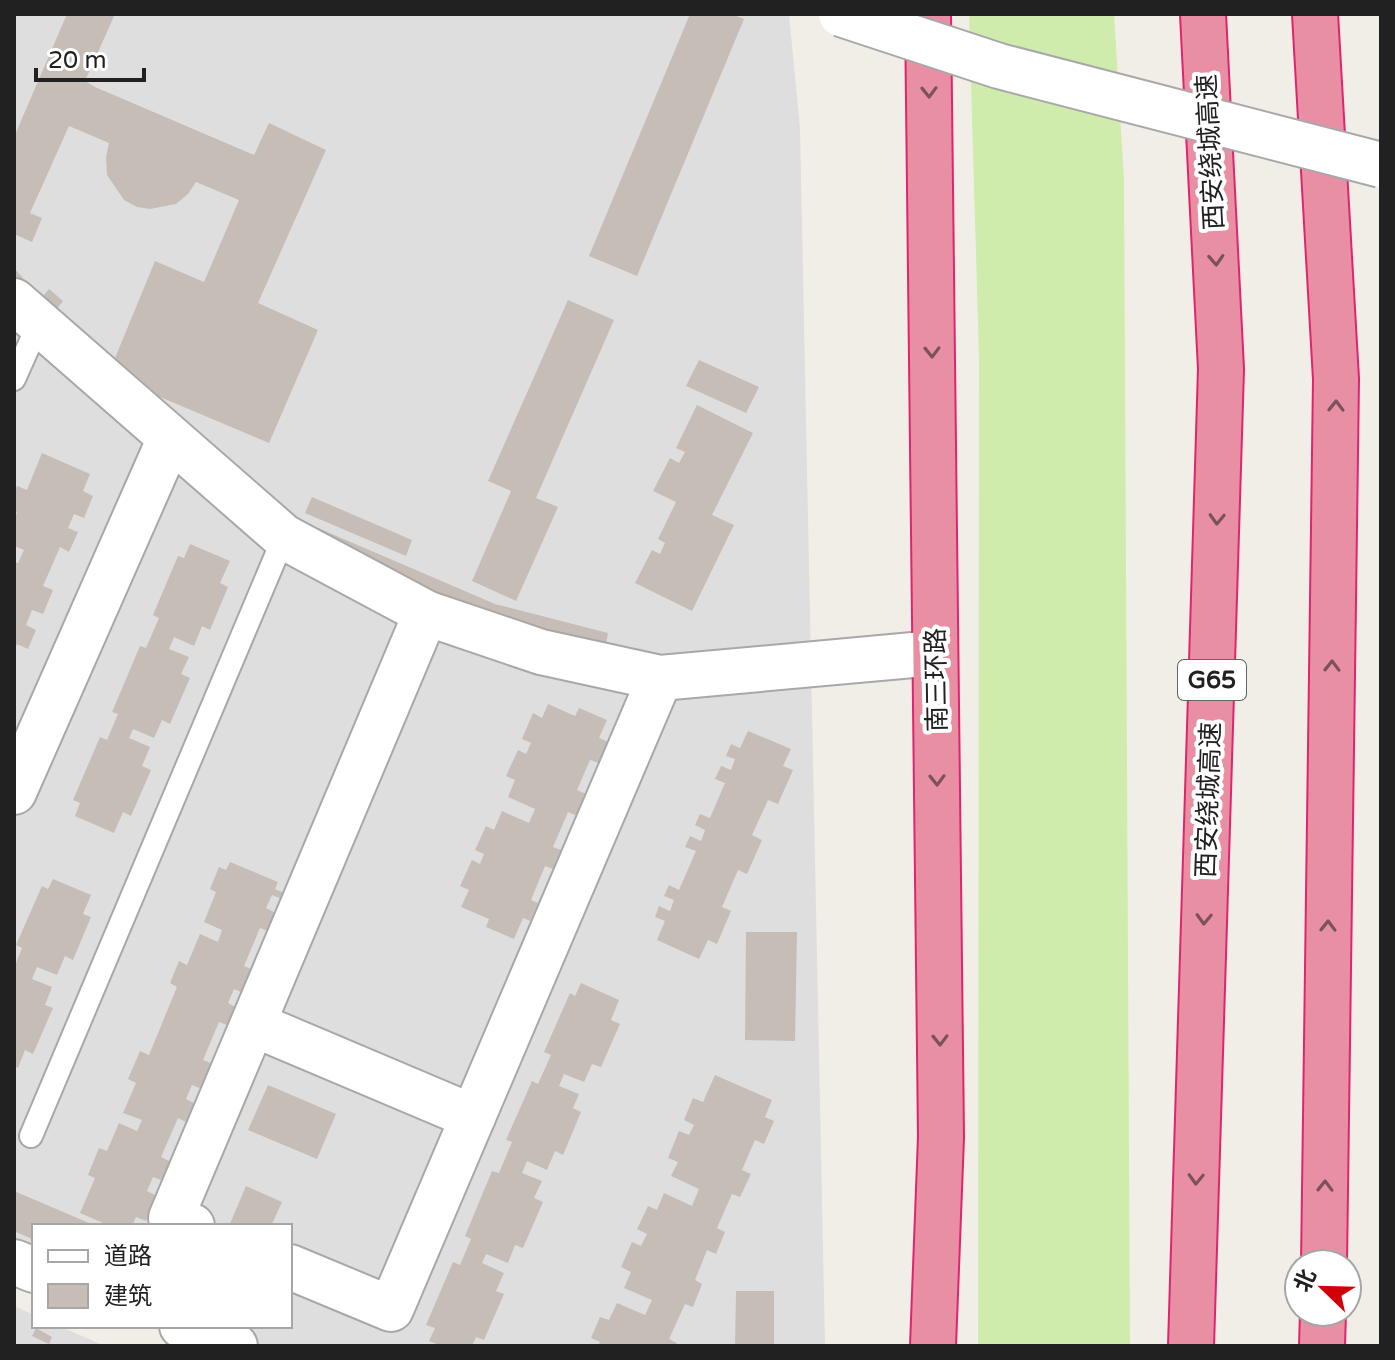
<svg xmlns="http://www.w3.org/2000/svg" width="1395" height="1360" font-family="'Varela Round','Noto Sans SC',sans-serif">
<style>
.residential{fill:#dfdede}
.grass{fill:#cfecad}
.building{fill:#c6bdb6}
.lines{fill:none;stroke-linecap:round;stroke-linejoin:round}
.lane-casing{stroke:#a8a8a8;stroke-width:26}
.street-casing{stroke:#a8a8a8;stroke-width:48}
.highway-casing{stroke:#df256d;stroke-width:48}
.lane{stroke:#fff;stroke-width:22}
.street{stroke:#fff;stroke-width:44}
.highway{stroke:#e98fa3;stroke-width:44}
.street-bridge-casing{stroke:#a8a8a8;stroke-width:48;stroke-linecap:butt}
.street-bridge{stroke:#fff;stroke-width:44}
.oneway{stroke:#7b525c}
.labels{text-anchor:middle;stroke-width:8;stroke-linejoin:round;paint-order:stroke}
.shield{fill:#fff;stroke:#646464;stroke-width:2}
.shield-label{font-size:24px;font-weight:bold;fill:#212121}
.street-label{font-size:26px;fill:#212121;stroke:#fff}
</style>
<rect width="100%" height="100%" fill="#f1eee8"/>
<g class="residential">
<path d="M14,14h775l11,114 25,1218h-623l-46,-20h134v-100h-256v47l-20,-9z"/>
<path d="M14,1306l20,9v11h25l46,20h-91z"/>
</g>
<path class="grass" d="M969,14h145l10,166 6,1166h-152l1,-988z"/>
<g class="building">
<path d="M67,14h48l-30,67 10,6 159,68 15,-32 57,27 -68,153 60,27 -49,113 -161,-68 47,-114 49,21 35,-82 -43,-18 -8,12 -12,10 -26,5 -13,-2 -13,-7 -17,-25 -1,-18 3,-14 -40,-17 -39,87 12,5 -10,24 -18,-8v-97z"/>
<path d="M690,14h41l13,5 -107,257 -48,-20z"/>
<path d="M14,268l22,25 -22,19z"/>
<path d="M49,289l14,12 -19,24 -15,-12z"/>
<path d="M568,300l46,20 -78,178 22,9 -42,94 -44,-20 39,-90 -23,-10z"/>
<path d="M699,360l60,27 -13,26 -60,-27z"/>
<path d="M697,405l56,28 -41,82 22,10 -42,86 -57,-28 17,-33 8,4 5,-11 -7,-4 18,-37 -23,-11 17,-33 9,5 6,-11 -9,-4z"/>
<path d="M42,453l48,21 -7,17 10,5 -9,22 -10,-4 -6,14 10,4 -9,20 -9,-5 -17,39 10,4 -10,24 -11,-4 -6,15 10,5 -8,19 -11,-5 -3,7v-89l4,1 6,-13 -10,-4v-26l3,-8 -3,-1v-19l3,-6 10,4z"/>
<path d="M312,497l100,43 -6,16 -101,-43z"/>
<path d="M318,528l177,76 113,29 -4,21 -295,-105z"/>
<path d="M190,544l40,17 -10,22 8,4 -18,43 -8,-4 -8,20 -20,-9 -5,12 20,8 -8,17 9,4 -20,46 -8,-4 -8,18 -21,-9 -4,9 21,9 -8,19 9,4 -20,46 -8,-4 -9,21 -39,-17 5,-13 -7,-3 27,-63 7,3 11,-26 -6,-2 28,-66 6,2 13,-30 -6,-3 25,-59 6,2z"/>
<path d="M548,704l27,12 4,-8 28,12 -8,18 10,4 -10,21 -9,-3 -13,30 9,4 -9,22 -9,-4 -15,35 8,3 -8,19 -8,-3 -14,34 7,3 -8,18 -7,-3 -9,21 -28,-12 3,-8 -28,-12 8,-17 -9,-4 12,-26 8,4 4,-10 -9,-4 11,-24 8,4 8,-19 27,12 6,-14 -27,-12 7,-17 -9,-4 12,-26 8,4 5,-11 -9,-4 11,-26 9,5z"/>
<path d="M748,731l43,18 -8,17 10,4 -15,34 -10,-4 -16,35 10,5 -15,34 -9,-4 -16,37 9,4 -14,33 -9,-4 -9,19 -42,-19 8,-19 -10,-4 4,-11 11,5 4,-11 -10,-4 5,-11 10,5 17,-39 -11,-4 5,-11 11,5 4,-11 -10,-5 5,-11 10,4 15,-35 -10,-4 6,-13 10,4 4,-11 -9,-3 5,-12 9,4z"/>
<path d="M230,862l48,20 -3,7 9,4 -2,6 -10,-4 -6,13 10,5 -8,18 -8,-3 -16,38 9,4 -10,23 -9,-4 -6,14 9,5 -8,18 -10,-4 -16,38 10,4 -11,25 -10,-4 -6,14 10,5 -8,19 -10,-5 -17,39 10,5 -8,19 -10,-4 -6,14 10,5 -11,25 -10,-4 -4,9h-22l-30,-13 15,-35 -7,-3 11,-27 8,3 12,-28 18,8 5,-11 -19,-7 13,-30 -8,-4 12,-28 9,4 28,-68 -7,-4 9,-22 8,4 13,-31 18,8 4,-12 -18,-8 12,-30 -6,-3 9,-22 7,3z"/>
<path d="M53,879l38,16 -8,19 8,3 -18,43 -8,-4 -8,19 -20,-8 -5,12 20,8 -7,18 8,3 -20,46 -8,-4 -7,18 -4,-2v-98l8,-20 -6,-3 26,-59 6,3z"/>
<path d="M746,932h51l-2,109 -50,-1z"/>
<path d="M581,983l38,17 -8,20 9,4 -19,43 -9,-3 -8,18 -20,-8 -5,12 20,8 -6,14 8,4 -18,43 -8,-4 -8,19 -20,-9 -5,12 20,8 -8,17 9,4 -20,46 -8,-3 -7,18 -22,-9 -4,9 22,10 -8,18 8,3 -20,46 -8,-3 -4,9h-31l-12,-5 6,-13 -9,-3 27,-63 7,3 11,-26 -6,-3 27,-65 7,2 13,-31 -6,-2 26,-59 6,3 13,-29 -7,-3 26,-59 5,3z"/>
<path d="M715,1075l57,25 -7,17 9,4 -10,23 -9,-4 -13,30 9,4 -11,23 -8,-3 -15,34 8,4 -9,22 -9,-4 -12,30 7,4 -9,23 -8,-3 -16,35 8,4 -1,3h-78l2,-4 -9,-4 9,-21 9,3 8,-17 28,12 7,-15 -28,-12 7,-16 -10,-5 11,-25 9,4 6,-12 -10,-5 11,-23 9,4 7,-17 28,13 7,-17 -28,-13 7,-14 -10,-4 11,-27 10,4 5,-10 -10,-5 9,-22 10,4z"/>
<path d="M268,1085l68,29 -19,45 -69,-29z"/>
<path d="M246,1186l36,16 -11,24h-42z"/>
<path d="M14,1191l82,35h-62v14l-20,-9z"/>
<path d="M736,1291h38v55h-39z"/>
<path d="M36,1328l16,9 -3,7 -17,-8z"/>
</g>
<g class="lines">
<defs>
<g id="lane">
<path d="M14,379l25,-56"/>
<path d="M31,1136l253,-599"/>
</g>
<g id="street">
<path d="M14,301l270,236 142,76 115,39 119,26 275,-25"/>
<path d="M14,792l156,-354"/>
<path d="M253,1024l220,93"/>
<path d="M192,1226l-21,-8 255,-605"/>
<path d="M14,1262l20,8"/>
<path d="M290,1267l101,42 269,-631"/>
<path d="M182,1326l53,20"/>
</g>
<g id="highway">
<path d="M928,14l13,1123 -8,209"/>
<path d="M1315,14l21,365 -12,885"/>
<path d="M1191,1346l30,-977 -18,-355"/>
<path d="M1322,1346l1,-34"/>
</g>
</defs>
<use href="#lane" class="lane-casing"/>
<use href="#street" class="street-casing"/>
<use href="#highway" class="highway-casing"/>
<use href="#lane" class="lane"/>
<use href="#street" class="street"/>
<use href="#highway" class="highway"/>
<defs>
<path id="street-bridge" d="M841,14l158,52 382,99"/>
</defs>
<use href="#street-bridge" class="street-bridge-casing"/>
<use href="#street-bridge" class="street-bridge"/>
</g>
<defs><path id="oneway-chevron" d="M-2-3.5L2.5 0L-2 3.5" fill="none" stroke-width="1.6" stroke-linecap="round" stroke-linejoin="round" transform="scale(2)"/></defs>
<g class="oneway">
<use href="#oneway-chevron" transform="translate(929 92) rotate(89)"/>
<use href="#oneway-chevron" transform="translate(1216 260) rotate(87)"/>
<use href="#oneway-chevron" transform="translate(932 352) rotate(89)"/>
<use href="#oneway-chevron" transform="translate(1336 406) rotate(-89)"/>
<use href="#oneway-chevron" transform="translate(1217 519) rotate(92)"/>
<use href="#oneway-chevron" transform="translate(1332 666) rotate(-89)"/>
<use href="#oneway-chevron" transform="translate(937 780) rotate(89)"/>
<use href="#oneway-chevron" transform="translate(1204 919) rotate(92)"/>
<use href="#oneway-chevron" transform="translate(1328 926) rotate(-89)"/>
<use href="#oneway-chevron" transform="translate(940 1040) rotate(89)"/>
<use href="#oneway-chevron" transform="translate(1196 1179) rotate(92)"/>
<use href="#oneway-chevron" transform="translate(1325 1186) rotate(-89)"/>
</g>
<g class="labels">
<rect class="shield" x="1178" y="660" width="68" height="40" rx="6"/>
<g class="shield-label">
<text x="1212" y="688">G65</text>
</g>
<g class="street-label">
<text transform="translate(1210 152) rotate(-93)" y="9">西安绕城高速</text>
<text transform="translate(936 680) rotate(-91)" y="9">南三环路</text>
<text transform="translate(1208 800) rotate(-88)" y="9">西安绕城高速</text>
</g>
</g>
<rect width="1395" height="1360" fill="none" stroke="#212121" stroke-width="32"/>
<rect x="32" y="1224" width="260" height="104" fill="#ffffff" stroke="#a6a6a6" stroke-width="2"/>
<rect x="48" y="1250" width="40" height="12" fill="#ffffff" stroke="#a6a6a6" stroke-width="2"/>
<text x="104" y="1264" font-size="24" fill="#212121">道路</text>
<rect x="48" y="1284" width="40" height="24" fill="#c6bdb6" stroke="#a6a6a6" stroke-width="2"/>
<text x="104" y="1304" font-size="24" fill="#212121">建筑</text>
<g transform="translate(1323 1288) rotate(293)"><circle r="38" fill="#ffffff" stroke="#a6a6a6" stroke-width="2"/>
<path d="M0-6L14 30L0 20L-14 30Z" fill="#d20009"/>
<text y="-12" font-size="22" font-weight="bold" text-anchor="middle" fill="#212121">北</text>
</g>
<path d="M36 68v12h108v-12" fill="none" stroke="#212121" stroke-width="4"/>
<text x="48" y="68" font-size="24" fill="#212121" stroke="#ffffff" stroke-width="6" paint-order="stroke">20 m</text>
</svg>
